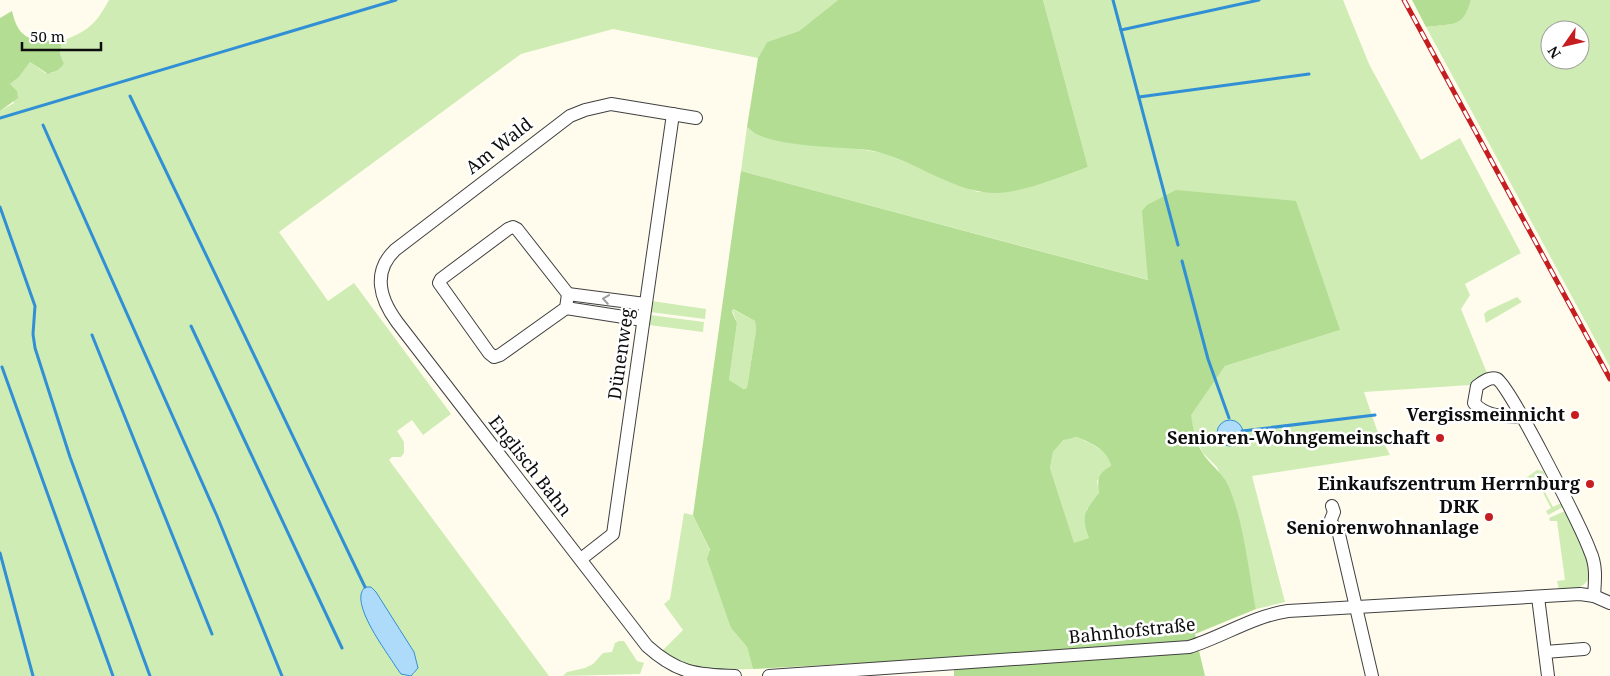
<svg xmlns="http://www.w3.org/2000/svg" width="1610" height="676" font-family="'Noto Serif',serif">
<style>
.green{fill:#cfecb4;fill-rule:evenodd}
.forest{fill:#b2dd92;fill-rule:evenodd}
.water{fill:#aedbfa;stroke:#318fd5}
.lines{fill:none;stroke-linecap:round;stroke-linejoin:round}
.stream{stroke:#318fd5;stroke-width:3}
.street-casing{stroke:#404040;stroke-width:14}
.street{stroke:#fff;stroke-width:12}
.rail-casing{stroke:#c51d20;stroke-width:5}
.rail{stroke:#fff;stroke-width:3;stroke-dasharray:9;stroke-linecap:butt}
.oneway{stroke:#9e9e9e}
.poi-dot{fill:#c51d20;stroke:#fff;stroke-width:2}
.labels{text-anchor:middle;stroke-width:5;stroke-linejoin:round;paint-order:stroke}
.street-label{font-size:18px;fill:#0d0d0d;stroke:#fff}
.poi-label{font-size:18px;font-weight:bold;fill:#0d0d0d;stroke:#fff;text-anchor:end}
</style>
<rect width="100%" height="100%" fill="#fffced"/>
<g class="green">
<path d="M109,0h729l-39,31 -32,11 -9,16 -145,-29 -92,25 -242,178 49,69 26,-18 97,131 -28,21 -11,-15 -15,11 7,11v11l-3,4h-9l-3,3 160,216h-138l4,-3 -50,-86 -4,4v14l46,71h-407v-565l14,-8 -4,-19 9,-7 11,-15 15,11h7l12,-9 -4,-10 2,-13c26,-10 34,-17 47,-41z"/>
<path d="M1043,0h300l26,64 52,96 39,-22 61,115 -56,31 5,11 -9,14 26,64 -17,12 -106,7 13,38 13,25 -138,21 33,126 -29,7 -20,-97 -19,-45 -14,-14 -8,-16 -5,-22 35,-49 115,-36 -193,-77 2,27 -408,-109 6,-44 5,5 131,21 95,39 67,-11 43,-14z"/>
<path d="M1471,0h139v367l-184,-340c27,-4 37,2 45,-27zM1550,30h30v30h-30z"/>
<path d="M1517,297l5,5 -36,21 -2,-9 3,-3z"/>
<path d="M652,301l54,8 -1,10 -55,-7z"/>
<path d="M732,309l23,12 1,9 -9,58 -5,1 -13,-9 8,-57z"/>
<path d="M650,315l54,7 -1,10 -54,-7z"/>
<path d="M1077,437c14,7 31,13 34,29l-14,15 2,12 -12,16 2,29 -15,6 -24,-76 3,-16 10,-13z"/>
<path d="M1537,470l6,1 2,4 -7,4 15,28 8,-4 2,4 -15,8 -2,-4 5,-3 -16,-31 -7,4 -2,-3z"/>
<path d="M1565,511l22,43 4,21c-7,15 -18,14 -32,14l-2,-8 8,-1 -8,-59h-7l-1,-3z"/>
<path d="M684,513l9,2 17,36 21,77 16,19 6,22 -49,1 -19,-4 -23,-15 21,-21 -19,-26 6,-5z"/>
<path d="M619,641h5l13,20 7,2 -4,11 -77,2 4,-4 18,-4 8,-4 10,-11 9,-1 3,-9z"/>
</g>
<g class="forest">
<path d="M838,0h205l45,167c-26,9 -68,27 -95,26 -44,-2 -82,-36 -125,-43 -29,-4 -103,-2 -121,-23l11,-69 9,-16 32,-11z"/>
<path d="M1412,0h59c-8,29 -18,23 -45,27z"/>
<path d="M12,11c7,32 22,29 50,30l-2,13 4,10 -6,6 -10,4 -18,-12 -11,15 -9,7 7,7 1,7 -18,13v-93z"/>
<path d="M741,171l407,109 -6,-69 5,-6 29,-15 120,11 44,129 -115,36 -34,49c2,13 4,25 11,37 7,12 19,19 26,33 16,36 20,85 28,124l-61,25 10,42h-251v-18l-201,11 -6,-22 -16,-19 -24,-69 3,-9 -17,-35zM733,309l22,12 1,9 -9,58 -4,1 -14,-9 8,-57 -5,-11zM1077,437c14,6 31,13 34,29 -13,7 -14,13 -12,27 -15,19 -18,23 -10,45l-15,5 -24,-75 3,-16 10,-12z"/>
</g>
<g class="water">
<circle cx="1230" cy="433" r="13"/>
<path d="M365,587h6l5,5 38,60 4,16 -7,8 -10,-2 -5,-7c-9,-15 -48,-65 -31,-80z"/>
</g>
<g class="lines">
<g class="stream">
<path d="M1113,0l65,245"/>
<path d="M1121,30l138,-30"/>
<path d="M130,96l235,491"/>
<path d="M1139,97l170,-23"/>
<path d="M0,118l396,-118"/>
<path d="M43,125l174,391 65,160"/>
<path d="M0,207l35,99 -2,28 2,14 35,109 80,219"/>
<path d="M1182,261l26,98 21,59"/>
<path d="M191,326l151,322"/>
<path d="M92,335l120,299"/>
<path d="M2,367l111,309"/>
<path d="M1242,431l133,-16"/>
<path d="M0,553l33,123"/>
</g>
<defs>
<g id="street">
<path d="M696,118l-85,-14 -26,6 -15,6 -175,134c-23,22 -15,49 2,72l250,324c30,27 49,29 88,30"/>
<path d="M513,227l4,2 51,65 -2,14 -66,47 -6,2 -5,-4 -50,-70 2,-4 67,-50z"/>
<path d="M568,294l77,10"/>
<path d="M566,308l77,12"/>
<path d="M1521,417c-18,-1 -35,0 -47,-14l3,-17c6,-4 13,-10 20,-7 13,7 85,150 93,172 7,15 5,30 4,45"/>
<path d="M1332,506l2,6 -4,10 8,8 34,146"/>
<path d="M581,559l32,-25 60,-420"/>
<path d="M1538,597l10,79"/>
<path d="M1545,652l39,-3"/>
<path d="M769,676l420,-29c33,-10 64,-31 99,-36l292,-17 14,2 16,7"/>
</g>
</defs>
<use href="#street" class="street-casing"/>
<use href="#street" class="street"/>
<defs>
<path id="rail" d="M1404,0l206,379"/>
</defs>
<use href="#rail" class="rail-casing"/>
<use href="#rail" class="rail"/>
</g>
<defs><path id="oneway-chevron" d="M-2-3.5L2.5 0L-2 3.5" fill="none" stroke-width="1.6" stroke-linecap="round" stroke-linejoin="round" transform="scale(1.25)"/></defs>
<use class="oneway" href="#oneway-chevron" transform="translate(606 299) rotate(-171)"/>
<g class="poi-dot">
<circle cx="1575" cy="415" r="5"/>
<circle cx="1440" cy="438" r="5"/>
<circle cx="1590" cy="484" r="5"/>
<circle cx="1489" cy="517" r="5"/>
</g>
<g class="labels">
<g class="street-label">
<text transform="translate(499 146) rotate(-38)" y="6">Am Wald</text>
<text transform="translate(621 354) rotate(-82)" y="6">Dünenweg</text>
<text transform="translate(530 466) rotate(52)" y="6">Englisch Bahn</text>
<text transform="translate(1132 631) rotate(-6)" y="6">Bahnhofstraße</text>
</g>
<g class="poi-label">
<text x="1565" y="421">Vergissmeinnicht</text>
<text x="1430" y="444">Senioren-Wohngemeinschaft</text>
<text x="1580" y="490">Einkaufszentrum Herrnburg</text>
<text x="1479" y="513">DRK<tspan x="1479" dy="21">Seniorenwohnanlage</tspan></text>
</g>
</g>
<g transform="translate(1565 45) rotate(236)"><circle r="24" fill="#ffffff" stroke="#9e9e9e"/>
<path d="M0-4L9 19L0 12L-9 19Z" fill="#c51d20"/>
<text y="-8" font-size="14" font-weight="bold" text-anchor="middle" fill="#0d0d0d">N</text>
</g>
<path d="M22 42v8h79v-8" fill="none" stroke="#0d0d0d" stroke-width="2.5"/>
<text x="30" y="42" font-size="15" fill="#0d0d0d" stroke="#ffffff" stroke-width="4" paint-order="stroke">50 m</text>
</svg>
